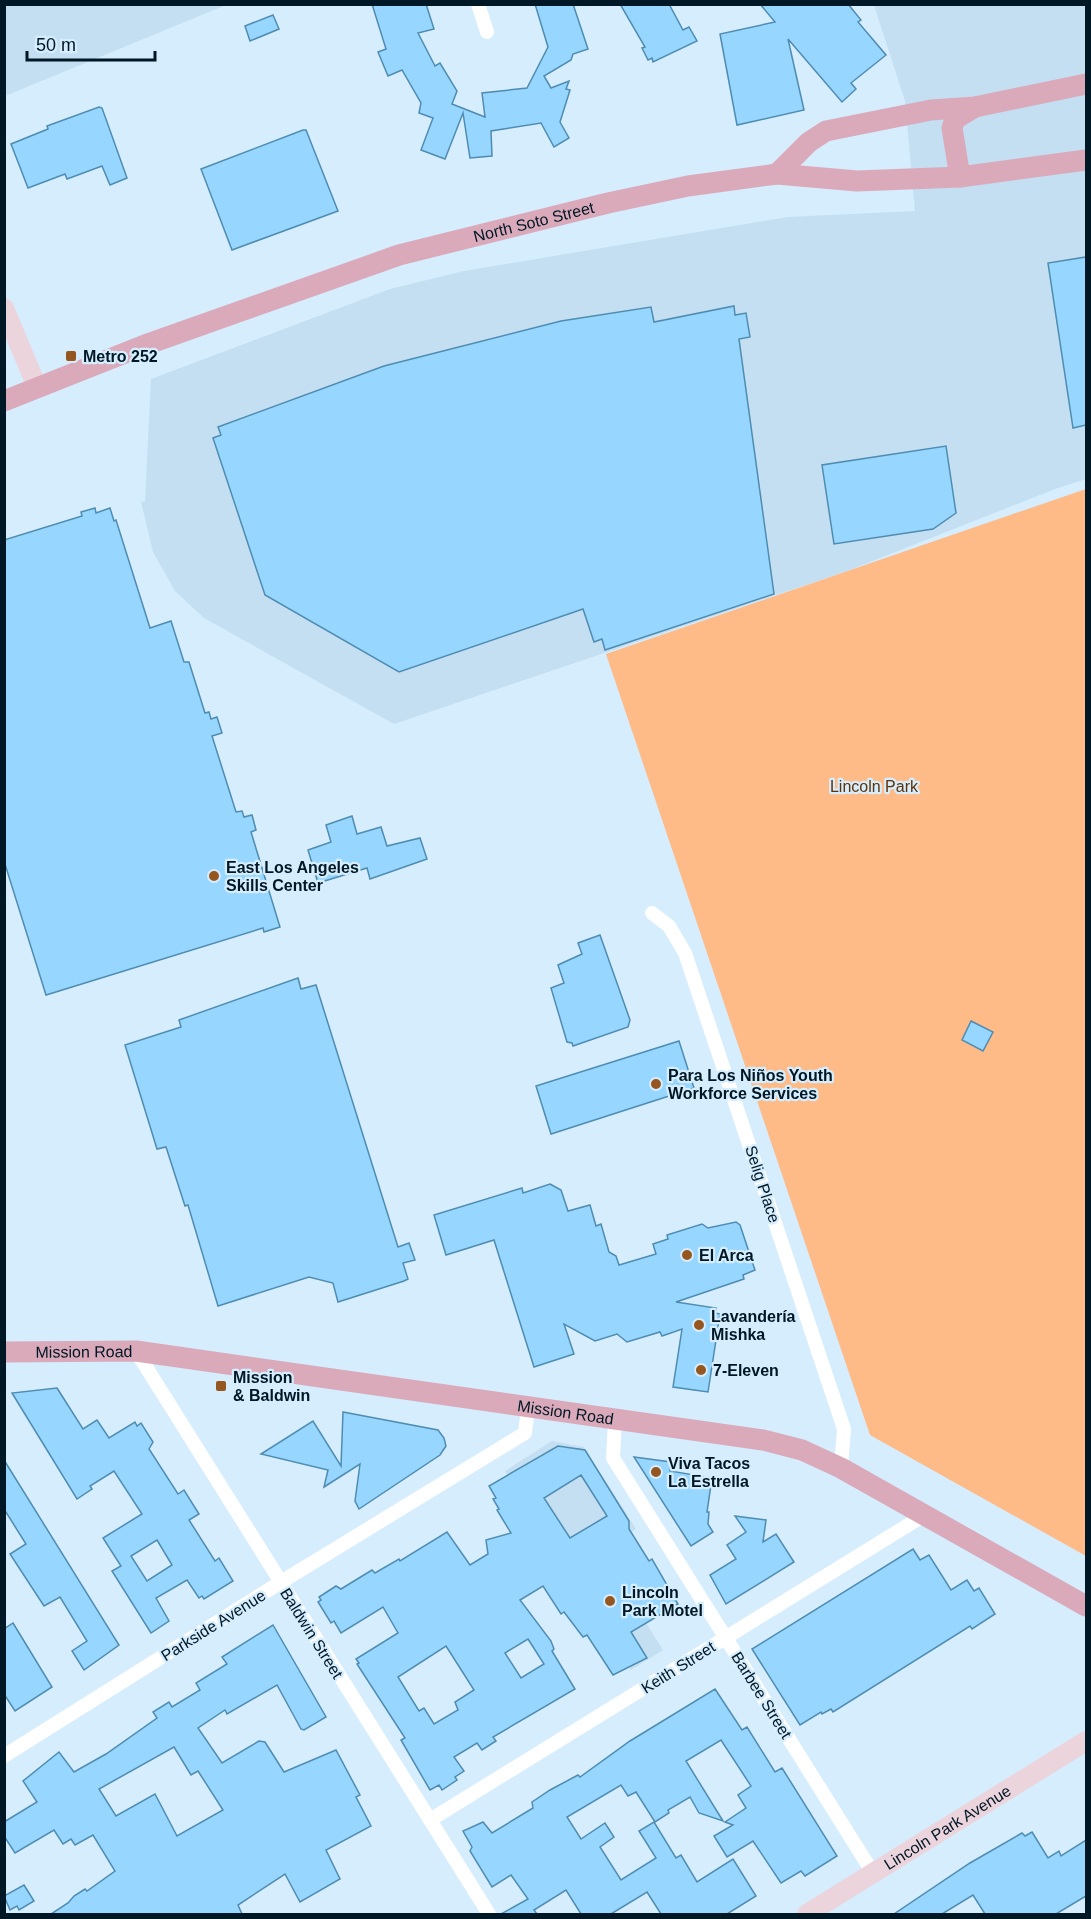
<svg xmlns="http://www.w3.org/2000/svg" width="1091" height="1919" font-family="Helvetica,sans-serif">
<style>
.built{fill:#c4dff1}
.green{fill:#feba87}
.building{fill:#97d6fe;stroke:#4f8cb1;stroke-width:1.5;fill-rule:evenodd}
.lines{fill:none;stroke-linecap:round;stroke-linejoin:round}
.street{stroke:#fff;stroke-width:14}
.secondary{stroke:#ecd4dd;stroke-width:20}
.primary{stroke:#daaabb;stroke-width:21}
.poi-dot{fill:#96561f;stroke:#d5edfd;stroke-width:2}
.labels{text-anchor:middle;stroke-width:4.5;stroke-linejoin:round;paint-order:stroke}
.street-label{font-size:16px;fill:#001725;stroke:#d5edfd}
.poi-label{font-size:16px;font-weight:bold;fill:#001725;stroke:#d5edfd;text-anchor:start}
.park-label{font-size:16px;fill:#5f3207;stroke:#d5edfd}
</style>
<rect width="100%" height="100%" fill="#d5edfd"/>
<g class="built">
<path d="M5,4h221v1l-221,91z"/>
<path d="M874,5h212v474l-31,10 -208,82 -453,153 -190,-106 -29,-27 -22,-39 -12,-50 4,-1 6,-122 239,-90 74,-18 324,-54 127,-6 -10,-110z"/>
<path d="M552,1441l32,6 52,82 -35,23 62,98 -32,20 -126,-199z"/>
</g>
<path class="green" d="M1086,489v1067l-216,-121 -264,-781z"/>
<g class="building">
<path d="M372,4h54l8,25 -16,4 17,33 5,-3 17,28 -5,13 33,13 -3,-24 45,-5 21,-41 -13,-43h38l15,45 -15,5 -2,6 -27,16 7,12 18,-7 -3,8 4,1 -10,32 9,16 -15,9 -13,-24 -50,8 1,25 -22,2 -7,-45 -18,46 -24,-9 12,-32 -14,-5 2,-10 -19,-33 -14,6 -10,-24 8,-3z"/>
<path d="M620,4h49l14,26 6,-3 8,14 -44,21 -1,-4 -4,2 -6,-12 3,-1z"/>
<path d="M760,4h88l13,16 -3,2 28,33 -35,28 5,6 -14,13 -54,-63 16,71 -67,15 -17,-91 55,-12z"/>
<path d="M273,15l6,14 -29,12 -5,-15z"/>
<path d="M99,107l3,1 25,70 -17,7 -8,-19 -35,13 -2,-5 -37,14 -17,-44 37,-15 -1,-3z"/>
<path d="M303,130h3l32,81 -106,39 -31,-81z"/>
<path d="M1086,257v168l-13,3 -25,-165z"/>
<path d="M734,306l1,9 11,-2 4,24 -11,2 35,255 -169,56 -3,-11 -8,3 -11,-33 -184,63 -134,-77 -52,-157 8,-3 -3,-8 166,-61 177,-45 90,-14 3,15z"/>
<path d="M946,446l10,67 -23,16 -99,15 -12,-79z"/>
<path d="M95,508l1,5 14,-5 4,13 2,-1 34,108 21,-7 13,41h5l16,51 4,-1 2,7 6,-2 5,16 -10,3 24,76 6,-1 2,6 8,-2 4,15 -5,2 29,95 -16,5 -1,-4 -217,67 -42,-134v-321l78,-24 -1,-4z"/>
<path d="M352,816l5,18 24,-7 6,19 33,-8 7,21 -57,20 -3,-11 -49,15 -10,-33 23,-8 -5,-17z"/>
<path d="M600,935l30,85 -2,7 -55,19 -1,-3 -5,-1 -16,-54 13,-5 -6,-18 24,-11 -4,-11z"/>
<path d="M298,978l3,11 15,-4 82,262 11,-4 6,17 -12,3 5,16 -4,2 -66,21 -5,-19 -24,-6 -91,29 -30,-101 -3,1 -19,-59 -9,2 -32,-104 56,-18 -2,-7z"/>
<path d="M971,1021l22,11 -10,19 -21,-11z"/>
<path d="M679,1041l15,47 -143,46 -15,-48z"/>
<path d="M550,1184l11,6 7,21 22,-6 6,21 5,-2 8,28 7,4 3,9 37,-11 -3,-10 15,-5 -1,-4 35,-11 6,4 28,-6 4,3 15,45 -12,5 1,4 -68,23 40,6 -1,5 5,1 -12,78 -35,-5 9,-58 -20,7 -2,-4 -33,10 -10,-8 -22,7 -31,-17 10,30 -40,13 -40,-127 -48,15 -12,-40 88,-27 1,5z"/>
<path d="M57,1388l26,41 14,-9 12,18 26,-16 2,4 4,-3 12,19 -4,7 29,45 6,-4 15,24 -10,6 26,41 4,-3 14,23 -29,18 -2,-3 -3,2 -12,-18 -31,18 13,23 -18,12 -39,-62 9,-5 -18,-28 39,-24 -28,-43 -24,15 2,3 -15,10 -65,-106zM157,1540l15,25 -25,16 -16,-25z"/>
<path d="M343,1412l95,18 6,8 2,8 -6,9 -81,54 -4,-8 5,-37 -36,23 4,-17 -67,-16 52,-33 28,45z"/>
<path d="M558,1446l27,4 44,71v8l20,32 3,-2 26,45 -47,28 16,26 -34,17 -26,-40 -4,2 -19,-25 -3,2 -18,-28 -23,14 31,41 3,8 -2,2 23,38 -82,48 3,4 -14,9 -5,-7 -23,14 10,14 -9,6 2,3 -15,10 -3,-5 -9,5 -29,-50 4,-2 -48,-74 2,-1 -3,-4 42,-26 -15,-26 -42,26 -7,-12 -3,2 -13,-21 3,-2 -2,-3 17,-11 5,3 31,-19 3,3 24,-14 1,2 47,-29 23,33 18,-11 -2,-14 25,-7 -14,-23 2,-1 -6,-10 3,-1 -7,-12zM581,1475l26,41 -37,22 -26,-40zM528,1639l16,25 -23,14 -16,-25zM446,1646l28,44 -19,12 3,8 -24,14 -10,-16 -5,3 -21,-34z"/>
<path d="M634,1457l37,5 -1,9 42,7 -5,34h2l-1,12 5,8 -22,14z"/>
<path d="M4,1460l115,185 -35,25 -12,-19 15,-10 -27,-44 -16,9 -34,-52 16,-10 -22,-35z"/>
<path d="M735,1516l31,4 -3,22 13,-8 18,28 -68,42 -16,-29 26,-16 -9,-14 19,-13z"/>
<path d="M913,1549l7,11 9,-5 22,35 16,-10 7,11 5,-3 16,26 -23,15 -2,-3 -137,86 -2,-3 -9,5 -1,-2 -21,13 -48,-76z"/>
<path d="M13,1623l39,64 -37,24 -11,-17v-65z"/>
<path d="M273,1625l53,92 -22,13 -3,-1 -24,-44 -50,29 -2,-4 -27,18 24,35 37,-22 6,1 19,30 52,-22 24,45 -4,2 15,29 -45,24 14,29 -40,23 -15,-28 -47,31 4,9h-191l17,-11 6,-7 11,-7 2,2 28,-20 -22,-36 -18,10 -4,-6 -8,5 -9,-14 -39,23 -11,-17v-14l33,-20 -14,-21 36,-29 15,20 32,-18 51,-36 -4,-6 16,-10 3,5 28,-17 -4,-7 31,-19 -5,-7zM174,1747l17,28 7,-4 25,39 -46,26 -22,-42 -39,22 -17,-27z"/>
<path d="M715,1689l27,41 5,-3 28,45 7,-4 55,88 -32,20 -4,-5 -20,12 -28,-42 -26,16 -13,-21 19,-11 -8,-3 21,-14 -8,-13 13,-9 -30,-46 -35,21 37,60 -24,-8 -9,-16 -22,13 1,3 -14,9 -19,-30 -8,4 -7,-11 -54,32 14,22 24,-16 9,14 -14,10 21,33 35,-22 -17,-27 15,-9 22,36 5,-3 16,27 36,-23 23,37 -29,18h-66l-14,-22 -36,22h-30l-15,-24 -32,20 3,4h-36l27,-15 -17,-24 -19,12 -22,-36 2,-4 -9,-16 20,-9 9,11 41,-25 -1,-6 18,-12 28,-15 2,2 50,-36z"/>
<path d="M1032,1832l16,26 11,-7 2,5 25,-16v56l-30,18h-71l-12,-19 -31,19h-48l76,-51 52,-30 3,3z"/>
<path d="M24,1885l10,16 -15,9 -2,-4 -7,4 -6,-14z"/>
</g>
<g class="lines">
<g class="street">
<path d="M478,4l9,28"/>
<path d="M652,913l17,13 16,27 159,476 -3,39"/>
<path d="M136,1351l353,563"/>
<path d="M615,1420l-2,38 260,415"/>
<path d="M4,1756l277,-174 244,-149 3,-25"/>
<path d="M430,1820l496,-306"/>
</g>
<g class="secondary">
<path d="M4,308l33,79"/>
<path id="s1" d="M807,1914l279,-173"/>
</g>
<g class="primary">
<path d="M777,174l32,-32 17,-11 105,-21 44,-3 111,-23"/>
<path d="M960,177l-8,-49 3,-9 20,-12"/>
<path id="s2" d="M4,401l141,-56 254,-90 209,-52 80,-17 89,-12 80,7 103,-4 126,-17"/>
<path id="s3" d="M4,1352l132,-1 627,89 39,10 39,18 245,138"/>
</g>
</g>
<g class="poi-dot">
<rect x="65" y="350" width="12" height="12" rx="3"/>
<circle cx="214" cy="876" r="6"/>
<circle cx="656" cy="1084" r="6"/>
<circle cx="687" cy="1255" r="6"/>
<circle cx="699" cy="1325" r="6"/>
<circle cx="701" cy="1370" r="6"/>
<rect x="215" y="1380" width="12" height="12" rx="3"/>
<circle cx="656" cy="1472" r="6"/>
<circle cx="610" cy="1601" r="6"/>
</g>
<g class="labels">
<g class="street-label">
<text dy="6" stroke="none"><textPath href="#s2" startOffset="560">North Soto Street</textPath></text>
<text transform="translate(763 1184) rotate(72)" y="6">Selig Place</text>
<text dy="6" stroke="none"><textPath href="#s3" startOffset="80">Mission Road</textPath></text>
<text dy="6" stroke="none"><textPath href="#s3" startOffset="566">Mission Road</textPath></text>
<text transform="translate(213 1625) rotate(-32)" y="6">Parkside Avenue</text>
<text transform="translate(312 1633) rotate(58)" y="6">Baldwin Street</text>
<text transform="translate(678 1667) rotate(-32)" y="6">Keith Street</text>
<text transform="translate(762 1695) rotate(58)" y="6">Barbee Street</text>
<text dy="6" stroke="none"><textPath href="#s1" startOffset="165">Lincoln Park Avenue</textPath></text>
</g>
<g class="poi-label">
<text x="83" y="362">Metro 252</text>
<text x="226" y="873">East Los Angeles<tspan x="226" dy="18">Skills Center</tspan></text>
<text x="668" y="1081">Para Los Niños Youth<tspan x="668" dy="18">Workforce Services</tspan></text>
<text x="699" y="1261">El Arca</text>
<text x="711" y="1322">Lavandería<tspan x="711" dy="18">Mishka</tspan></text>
<text x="713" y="1376">7-Eleven</text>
<text x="233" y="1383">Mission<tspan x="233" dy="18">&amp; Baldwin</tspan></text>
<text x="668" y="1469">Viva Tacos<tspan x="668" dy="18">La Estrella</tspan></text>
<text x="622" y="1598">Lincoln<tspan x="622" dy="18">Park Motel</tspan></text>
</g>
<g class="park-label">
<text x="874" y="792">Lincoln Park</text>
</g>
</g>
<rect width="1091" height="1919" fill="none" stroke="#001725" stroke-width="12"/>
<path d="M27 51v9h128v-9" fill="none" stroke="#001725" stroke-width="3"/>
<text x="36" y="51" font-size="18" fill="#001725" stroke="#d5edfd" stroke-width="4.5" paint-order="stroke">50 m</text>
</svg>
